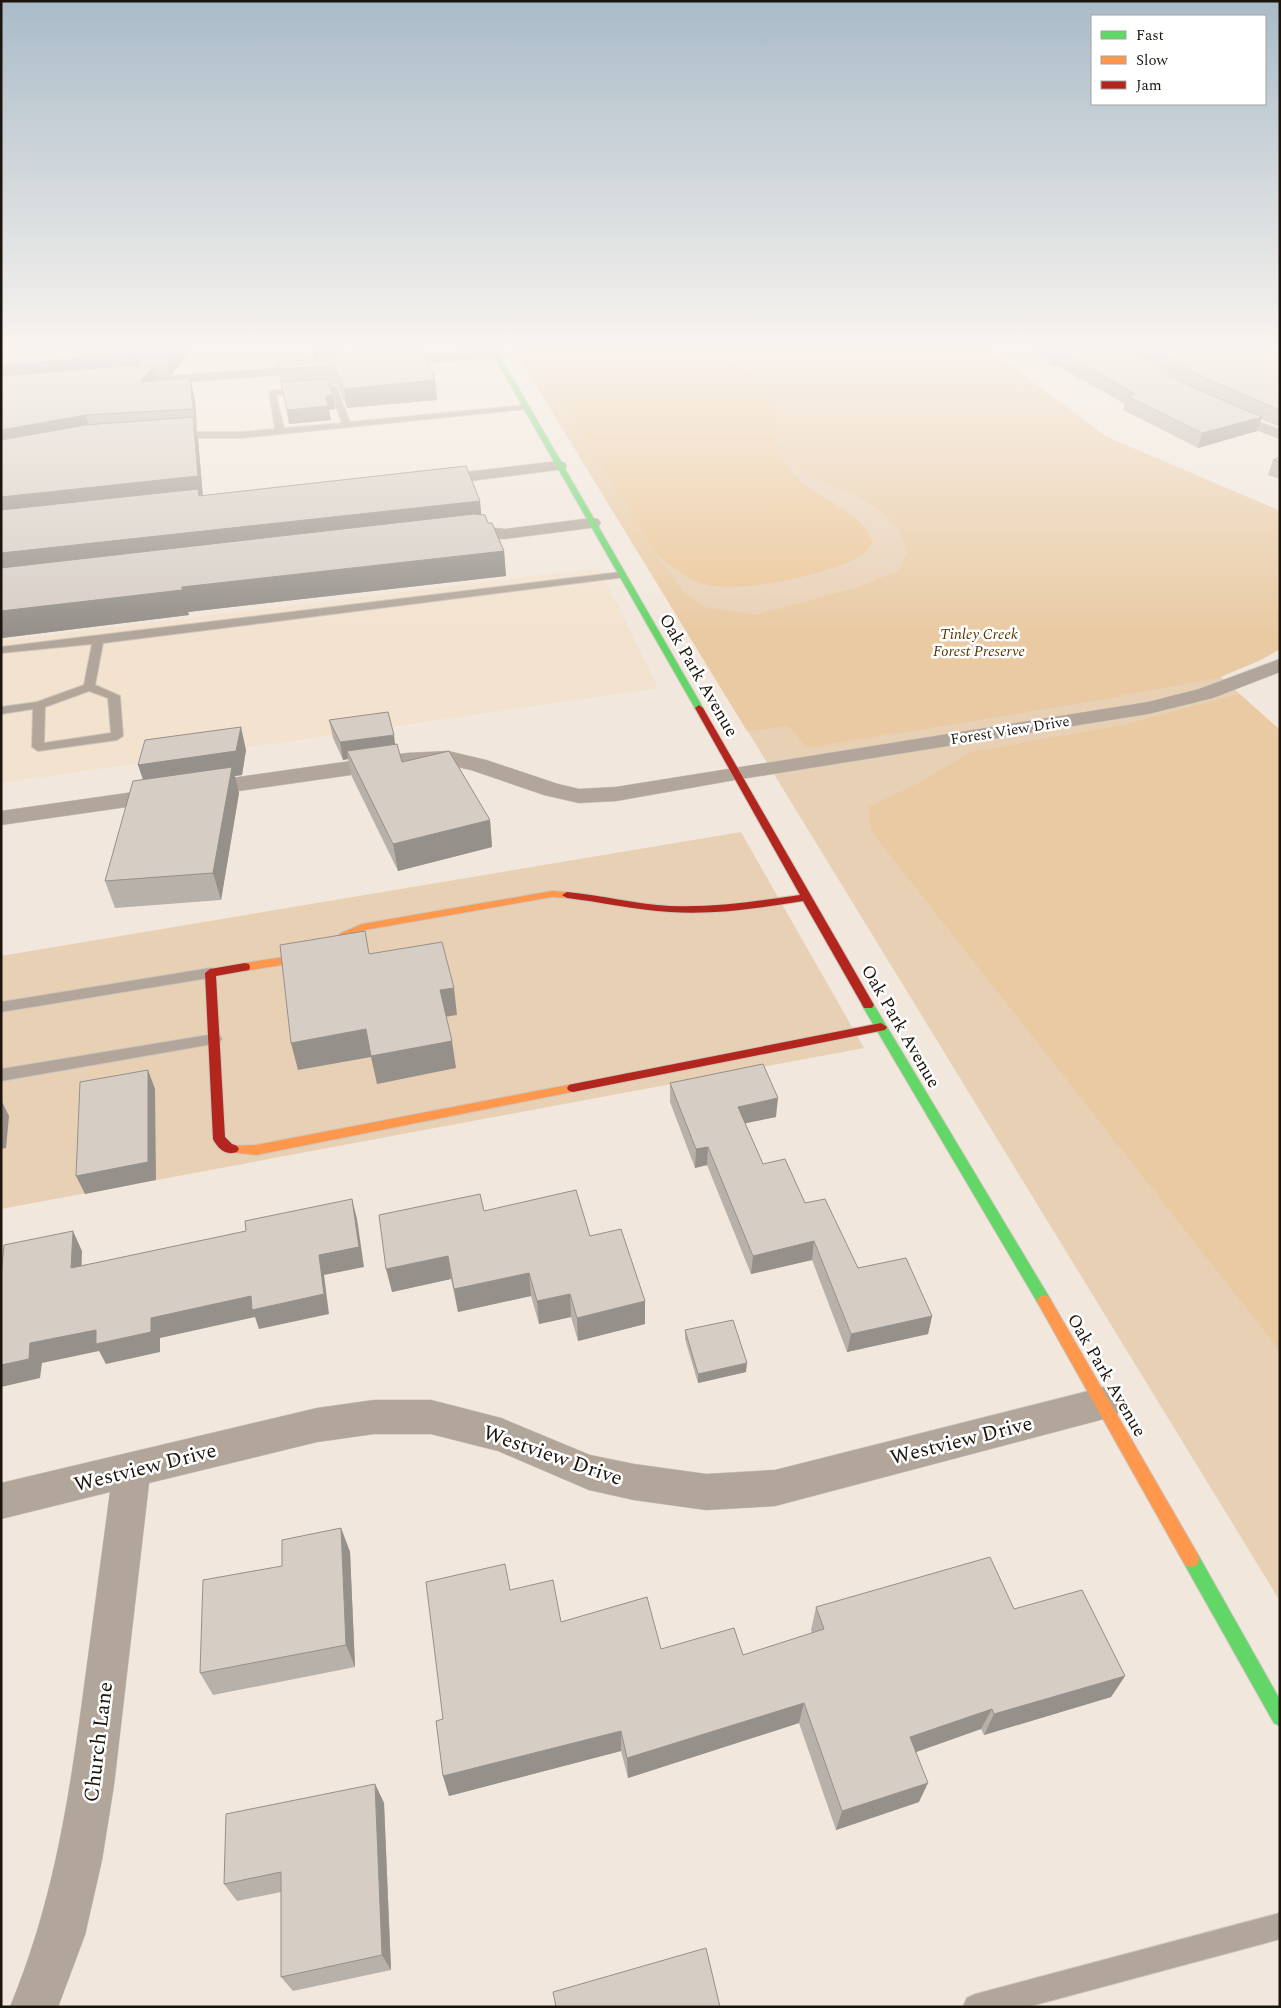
<svg xmlns="http://www.w3.org/2000/svg" width="1281" height="2008" font-family="Spectral,serif">
<style>
.built{fill:#f3e2ce}
.green{fill:#e8d0b5}
.forest{fill:#e9caa3;fill-rule:evenodd}
.water{fill:#ebc697}
.lines{fill:none;stroke-linecap:round;stroke-linejoin:round}
.lane-casing{stroke:#cdc5bd;stroke-width:2}
.street-casing{stroke:#cdc5bd;stroke-width:1}
.fast-casing{stroke:#cdc5bd;stroke-width:2}
.slow-casing{stroke:#cdc5bd;stroke-width:2}
.jam-casing{stroke:#cdc5bd;stroke-width:2}
.lane{fill:#b1a699;fill-rule:evenodd}
.street{fill:#b1a699;fill-rule:evenodd}
.fast{fill:#63d668;fill-rule:evenodd}
.slow{fill:#ff974d;fill-rule:evenodd}
.jam{fill:#b3261e;fill-rule:evenodd}
.wall{fill:#b8b1a9}
.shaded-wall{fill:#96908a}
.building{fill:#d6cec5;stroke:#96908a}
.labels{text-anchor:middle;stroke-width:5;stroke-linejoin:round;paint-order:stroke}
.far-park-label{font-size:15px;font-style:italic;fill:#573702;stroke:#fff}
.far-street-label{font-size:15px;fill:#1b150d;stroke:#fff}
.street-label{font-size:18px;fill:#1b150d;stroke:#fff}
.near-street-label{font-size:21px;fill:#1b150d;stroke:#fff}
</style>
<rect width="100%" height="100%" fill="#f1e7dc"/>
<path class="built" d="M599,568l59,120 -657,95v-142z"/>
<g class="green">
<path d="M515,351h476l116,86 173,74v138l-59,28 59,53v871z"/>
<path d="M741,832l123,216 -863,161v-253z"/>
</g>
<g class="forest">
<path d="M515,351h476l116,86 173,74v138l-19,11 -41,17 -110,21 -303,50 -19,-22 -41,5zM563,354l155,5 61,53 -2,35 11,17 35,19 31,11 29,19 17,19 7,21 -9,18 -43,17 -100,27 -51,-8 -22,-17 -26,-37 -120,-191 5,-7z"/>
<path d="M1239,694l41,36v621l-409,-520 -3,-24 51,-24 52,-31 152,-27z"/>
</g>
<path class="water" d="M563,354l155,5c25,9 54,24 61,53 2,11 -5,24 -2,34 1,6 16,28 21,32 24,24 62,31 75,64 -4,5 -8,12 -13,14 -31,19 -122,38 -156,28 -19,-6 -34,-18 -48,-31l-120,-191 5,-7z"/>
<g class="lines">
<defs>
<g id="lane">
<path d="M336,386l14,36 176,-17 4,2 -4,2 -285,29h-65l-4,-3 4,-3h65l34,-3 -6,-37 6,-2zM330,391l12,32 -58,5 -8,-33z"/>
<path d="M621,572l5,3 -1,2 -522,66 -8,42 25,11 3,40 -6,4 -79,11 -6,-4 1,-38 -32,5v-7l36,-5 47,-17 8,-41 -91,9v-6zM89,691l19,7 3,35 -67,10 1,-36z"/>
<path d="M210,968l5,1 2,4 -2,4 -214,35v-10z"/>
<path d="M214,1034l5,1 3,4 -3,4 -218,38v-12z"/>
<path d="M1280,1913v26l-253,68h-64l4,-9 9,-4z"/>
</g>
<g id="street">
<path d="M468,351l34,2 -7,4 -106,10 -7,-4 7,-4z"/>
<path d="M316,365l5,1 2,3 -2,3 -169,13 -7,-4 7,-4z"/>
<path d="M1224,409l56,20v10l-61,-23 -2,-3z"/>
<path d="M559,461l6,2 2,3 -2,3 -132,17 -6,-2 -2,-3 2,-3 6,-2z"/>
<path d="M592,518l6,1 3,4 -3,4 -93,12 -51,-2 -3,-4 3,-4 22,-3 29,3z"/>
<path d="M1280,659v13l-67,26 -65,16 -413,66 -119,21 -37,2 -35,-8 -73,-25 -23,-5 -41,2 -406,58v-14l406,-58 41,-2 38,9 72,24 21,5 37,-2 532,-85 51,-13z"/>
<path d="M1104,1387l13,4 5,12 -5,12 -13,4 -329,87 -69,4 -72,-10 -45,-10 -91,-39 -67,-17h-57l-57,8 -168,41 -35,302 -12,75 -17,75 -27,72h-48c43,-104 58,-202 73,-312 9,-68 18,-135 27,-203l-109,27v-36l316,-75 57,-8h57l70,18 89,37 44,9 72,10 69,-4z"/>
</g>
<g id="fast">
<path d="M491,351h6l206,357 -1,2h-6l-1,-2z"/>
<path d="M868,1001l4,1 177,295 2,4 -2,4 -5,2 -5,-2 -177,-300z"/>
<path d="M1191,1551l6,2 83,147v26l-6,-3 -89,-158 -2,-6 2,-6z"/>
</g>
<g id="slow">
<path d="M552,891l15,1 5,3 -5,3 -15,-1 -187,33 -16,7 -19,20 -85,14 -5,-4 5,-4 78,-12 18,-18 21,-9z"/>
<path d="M573,1084l4,1 2,3 -2,3 -321,64 -27,-3 -2,-3 2,-3 27,-1z"/>
<path d="M1044,1295l5,2 148,256 2,6 -2,6 -6,2 -6,-2 -146,-260 -2,-4 2,-4z"/>
</g>
<g id="jam">
<path d="M699,705l4,3 171,297 -2,3h-8l-61,-107c-44,7 -88,14 -133,11 -35,-2 -69,-10 -103,-14l-5,-3 5,-3c34,3 68,12 103,14 44,2 87,-5 130,-11l-105,-187z"/>
<path d="M245,963l4,1 1,3 -1,3 -33,6 9,161 7,7 5,2 2,3 -2,3c-11,4 -19,-3 -24,-13l-8,-166 5,-4z"/>
<path d="M881,1023l6,4 -2,3 -312,62 -4,-1 -2,-3 2,-3 4,-1z"/>
</g>
</defs>
<use href="#lane" class="lane-casing"/>
<use href="#street" class="street-casing"/>
<use href="#fast" class="fast-casing"/>
<use href="#slow" class="slow-casing"/>
<use href="#jam" class="jam-casing"/>
<use href="#lane" class="lane"/>
<use href="#street" class="street"/>
<use href="#fast" class="fast"/>
<use href="#slow" class="slow"/>
<use href="#jam" class="jam"/>
</g>
<g class="wall">
<path d="M1,351h191l-22,25h-13l1,5 37,18 2,32h-1l2,8 5,56 277,6 1,14 7,8 16,28 2,25 -318,36 1,3 -187,23 -1,3z"/>
<path d="M313,351h31v3l9,-1v-2h66l16,29 2,20 -90,8 -10,-24 -8,1 4,10 2,14 -6,1 2,10 -42,4 -12,-62 38,-3z"/>
<path d="M1032,351h96l24,16 41,21 -64,-37h151v74l-3,1 -16,-7 -4,12 -59,17 -75,-38 2,-6 -67,-38h-6z"/>
<path d="M1280,457v22l-12,-4 5,-15z"/>
<path d="M329,720l66,24 7,18 88,58 2,27 -94,24 -46,-94 -4,-18 -5,1 -10,-22z"/>
<path d="M246,750l-4,25 -7,1 4,17 -18,107 -106,8 -10,-27 38,-102 -5,-14z"/>
<path d="M670,1083l106,34 -31,6 18,41 42,39 53,65 74,48 -4,18 -81,18 -35,-92 -61,14 -44,-109 -12,3 -25,-66z"/>
<path d="M484,1211l106,25 55,88 -67,17 -7,-24 -32,7 -8,-28 -73,16 -7,-33 -59,13z"/>
<path d="M685,1330l61,42 -48,11 -13,-44z"/>
<path d="M341,1528l9,24 5,115 -142,28 -13,-22 82,-107z"/>
<path d="M510,1590l51,32 100,27 82,6 69,-22 -1,-3 5,-23 198,2 111,67 -14,21 -127,38 -3,-6 -65,23 3,50 -83,28 -37,-107 -171,55 -7,-27 -172,45 -6,-20v-57z"/>
<path d="M375,1784l9,19 7,167 -98,21 -12,-14v-85l-44,9 -13,-17z"/>
</g>
<g class="shaded-wall">
<path d="M126,351h25l-14,4 2,9 -11,11 -127,11v-21z"/>
<path d="M168,351h24l-22,25 -5,-21z"/>
<path d="M314,351h30l1,9 -29,3z"/>
<path d="M1055,352h6l-3,14h-6z"/>
<path d="M154,367l5,21 -19,-6z"/>
<path d="M190,378l5,21 2,32 -4,-22z"/>
<path d="M435,380l2,20 -90,8 -3,-19z"/>
<path d="M333,395l2,14 -6,1 2,10 -42,4 -2,-14 39,-14z"/>
<path d="M86,415l6,22 -91,17v-24z"/>
<path d="M193,417l5,22 5,60 -202,22v-24z"/>
<path d="M1262,417l-5,14 -59,17 4,-15z"/>
<path d="M480,501l2,24 -481,53v-25z"/>
<path d="M504,551l2,25 -318,36 1,3 -187,23 -1,3v-30l181,-24z"/>
<path d="M241,727l5,23 -4,25 -7,1 4,17 -18,107 -8,-27 -67,-85 -8,-23z"/>
<path d="M394,735l2,18 -49,-2 1,8 -5,1 -3,-18z"/>
<path d="M490,820l2,27 -94,24 -5,-27z"/>
<path d="M454,988l3,27 -13,2 -4,-27z"/>
<path d="M366,1029l86,12 4,27 -79,16 -6,-27 -73,13 -7,-27z"/>
<path d="M148,1070l7,19 1,91 -71,14 -9,-18z"/>
<path d="M778,1098l-2,19 -39,8 1,-18z"/>
<path d="M1,1100l8,16 -3,32 -5,1z"/>
<path d="M708,1147l-1,18 -12,3 1,-19z"/>
<path d="M352,1199l5,20 7,48 -40,8 5,39 -70,15 -4,-12 -95,21v14l-54,12 -7,-13 -57,12 -2,15 -39,9v-22l29,-22 121,-25 168,-63z"/>
<path d="M73,1231l9,20 -1,37 -10,-20z"/>
<path d="M814,1241l-2,19 -61,14 2,-18z"/>
<path d="M448,1256l3,23 -59,13 -6,-23z"/>
<path d="M529,1273l2,23 -73,16 -4,-23z"/>
<path d="M570,1294l1,23 -32,7 -2,-23z"/>
<path d="M645,1301v23l-67,17 -1,-23z"/>
<path d="M932,1316l-4,18 -81,18 4,-18z"/>
<path d="M747,1363l-1,9 -48,11v-9z"/>
<path d="M341,1528l9,24 5,115 -9,-22z"/>
<path d="M1125,1676l-14,21 -127,38 10,-21z"/>
<path d="M804,1703l-5,20 -171,55 -1,-20z"/>
<path d="M992,1709l-11,20 -79,28 8,-20z"/>
<path d="M621,1731v20l-172,45 -6,-20z"/>
<path d="M928,1783l-9,19 -83,28 6,-19z"/>
<path d="M375,1784l9,19 7,167 -9,-15z"/>
</g>
<g class="building">
<path d="M1,351h125l-3,4 -122,10z"/>
<path d="M140,351h28l-3,4h-28z"/>
<path d="M369,351h50l1,3 4,-1 11,27 -91,9 -10,-23 -56,3 -1,-7 40,-3 -1,-3z"/>
<path d="M1054,351h74l24,16 40,20 70,30 -60,16 -75,-37 8,-2 -74,-42h-6z"/>
<path d="M1156,351h124v59l-75,-32z"/>
<path d="M125,366l29,1 -14,15 50,-4 3,31 -107,6 -85,15v-54z"/>
<path d="M327,379l6,16 -7,1 2,10 -41,4 -6,-28z"/>
<path d="M193,417l5,59 -197,21v-57l85,-15z"/>
<path d="M1280,457v5l-7,-2z"/>
<path d="M466,466l14,35 -479,52v-43l197,-21 1,7z"/>
<path d="M474,514l11,1 3,8h4l12,28 -322,36v3l-181,21v-43z"/>
<path d="M388,712l6,23 -54,7 -11,-22z"/>
<path d="M241,727l-5,24 -98,14 7,-25z"/>
<path d="M397,744l5,18 47,-11 41,69 -97,24 -46,-93z"/>
<path d="M232,767l-19,106 -108,8 28,-100z"/>
<path d="M365,931l4,23 73,-12 12,46 -14,2 12,51 -81,15 -5,-27 -75,14 -11,-98z"/>
<path d="M763,1064l15,34 -40,9 25,57 22,-5 20,44 20,-4 33,69 48,-10 26,58 -81,18 -37,-93 -61,15 -45,-109 -12,2 -26,-66z"/>
<path d="M148,1070v92l-72,14 4,-94z"/>
<path d="M576,1190l14,46 31,-7 24,72 -68,17 -7,-24 -33,7 -8,-28 -75,16 -6,-33 -62,13 -7,-54 101,-21 4,17z"/>
<path d="M352,1199l7,48 -40,8 5,39 -72,16 -1,-14 -100,22v14l-55,12v-14l-66,13 -1,16 -28,6v-90l3,-30 69,-14 -2,37 175,-37 -1,-10z"/>
<path d="M733,1320l14,43 -49,11 -13,-44z"/>
<path d="M341,1528l5,117 -146,28 3,-93 79,-14v-26z"/>
<path d="M990,1557l24,52 68,-19 43,86 -131,38 -2,-5 -82,28 18,46 -86,28 -38,-108 -177,55 -6,-27 -178,45 -7,-55 7,-2 -17,-137 79,-18 5,26 43,-10 8,42 86,-25 14,52 73,-21 9,27 81,-26 -8,-22z"/>
<path d="M375,1784l7,171 -101,22v-105l-57,12 2,-70z"/>
<path d="M706,1948l14,59h-164l-3,-15z"/>
</g>
<linearGradient id="sky" x2="0" y2="1"><stop stop-color="#a9bbc8"/><stop offset="0.55" stop-color="#f9f4ef"/><stop offset="1" stop-color="#f9f4ef" stop-opacity="0"/></linearGradient>
<rect width="1281" height="633" fill="url(#sky)"/>
<g class="labels">
<g class="far-park-label">
<text x="979" y="639">Tinley Creek<tspan x="979" dy="17">Forest Preserve</tspan></text>
</g>
<g class="far-street-label">
<text transform="translate(1010 730) rotate(-9)" y="5">Forest View Drive</text>
</g>
<g class="street-label">
<text transform="translate(699 675) rotate(60)" y="6">Oak Park Avenue</text>
<text transform="translate(901 1026) rotate(60)" y="6">Oak Park Avenue</text>
<text transform="translate(1107 1375) rotate(60)" y="6">Oak Park Avenue</text>
</g>
<g class="near-street-label">
<text transform="translate(961 1440) rotate(-14)" y="7">Westview Drive</text>
<text transform="translate(553 1455) rotate(19)" y="7">Westview Drive</text>
<text transform="translate(145 1467) rotate(-14)" y="7">Westview Drive</text>
<text transform="translate(98 1742) rotate(-83)" y="7">Church Lane</text>
</g>
</g>
<rect width="1281" height="2008" fill="none" stroke="#1b150d" stroke-width="5"/>
<rect x="1091" y="15" width="175" height="90" fill="#ffffff" stroke="#a4a19e"/>
<rect x="1101" y="31" width="25" height="8" fill="#63d668" stroke="#a4a19e"/>
<text x="1136" y="40" font-size="15" fill="#1b150d">Fast</text>
<rect x="1101" y="56" width="25" height="8" fill="#ff974d" stroke="#a4a19e"/>
<text x="1136" y="65" font-size="15" fill="#1b150d">Slow</text>
<rect x="1101" y="81" width="25" height="8" fill="#b3261e" stroke="#a4a19e"/>
<text x="1136" y="90" font-size="15" fill="#1b150d">Jam</text>
</svg>
